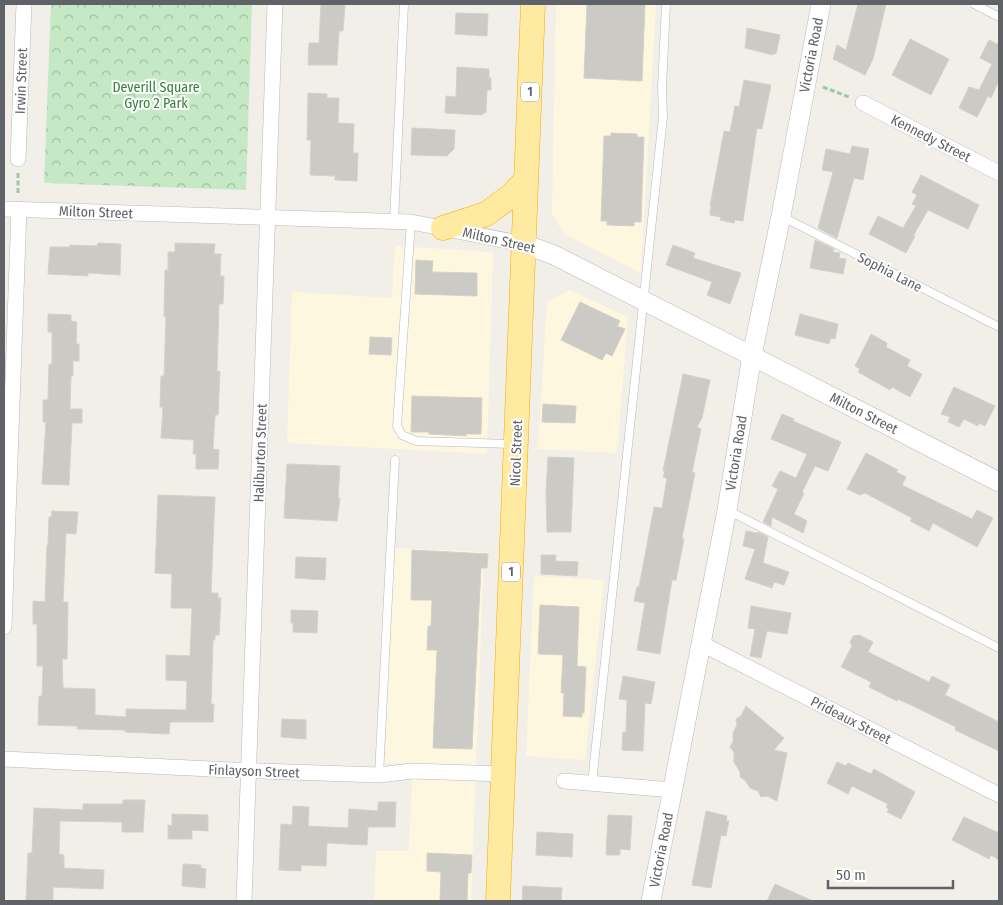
<svg xmlns="http://www.w3.org/2000/svg" width="1003" height="905" font-family="'Fira Sans Condensed',sans-serif">
<style>
.commercial{fill:#fef7e0}
.park{fill:url(#park-crowns)}
.building{fill:#cccac5;stroke:#d6d1c6}
.lines{fill:none;stroke-linecap:round;stroke-linejoin:round}
.service-casing{stroke:#b5b8bc;stroke-width:9}
.minor-casing{stroke:#b5b8bc;stroke-width:16}
.tertiary-casing{stroke:#b5b8bc;stroke-width:20}
.trunk-casing{stroke:#f9ab00;stroke-width:25}
.path{stroke:#9cc7a9;stroke-width:3;stroke-dasharray:5 2.5;stroke-linecap:butt}
.service{stroke:#fff;stroke-width:8}
.minor{stroke:#fff;stroke-width:15}
.tertiary{stroke:#fff;stroke-width:19}
.trunk{stroke:#feeaa1;stroke-width:24}
.labels{text-anchor:middle;stroke-width:4;stroke-linejoin:round;paint-order:stroke}
.shield{fill:#fff;stroke:#8f9295;stroke-width:1}
.shield-label{font-size:12px;font-weight:bold;fill:#5f6368}
.street-label{font-size:14px;fill:#5f6368;stroke:#fff}
.park-label{font-size:14px;fill:#348238;stroke:#fff}
</style>
<defs>
<pattern id="park-crowns" width="20" height="18" patternUnits="userSpaceOnUse" patternTransform="scale(1.25)"><rect width="20" height="18" fill="#c5e8c5"/><path d="M2 6a3 3 0 1 1 6 0M12 15a3 3 0 1 1 6 0" fill="none" stroke="#a3c0a4"/></pattern>
</defs>
<rect width="100%" height="100%" fill="#f1efe8"/>
<g class="commercial">
<path d="M556,4h100l-15,269 -77,-39 -12,-20z"/>
<path d="M395,246l98,6 -6,202 -200,-11 5,-151 100,6z"/>
<path d="M570,290l58,27 -11,136 -79,-4 9,-147z"/>
<path d="M393,548l91,4 -13,349h-97l2,-50h33l4,-88h-28z"/>
<path d="M534,576l70,4 -19,180 -59,-4z"/>
</g>
<path class="park" d="M51,4h201l-6,186 -202,-7z"/>
<g class="building">
<path d="M321,4h24l-2,27h-4l-2,34h-29l1,-22h10z"/>
<path d="M587,4h58l-3,77 -58,-3z"/>
<path d="M858,4h28l-13,55 -8,16 -32,-16 4,-14 9,5z"/>
<path d="M456,13l32,1 -1,22 -32,-2z"/>
<path d="M747,28l33,7 -4,19 -3,-1v2l-28,-7z"/>
<path d="M910,39l39,20 -18,36 -39,-20z"/>
<path d="M989,40l10,5v35l-8,18 -3,-2 -11,21 -18,-9 10,-21 10,3 13,-26 -12,-6z"/>
<path d="M457,67l32,2v9h2v12h-4l-1,23h-3l-1,2 -37,-2 1,-17 10,1z"/>
<path d="M744,80l27,5 -9,44 -5,-1 -14,93 -8,-1 -1,3 -14,-3 1,-3 -11,-2 1,-8 -1,-1 14,-75 6,1 5,-26 4,1z"/>
<path d="M308,93l19,1v4h12l-1,25 16,1 -1,29h5l-1,28 -22,-1v-4l-25,-1 1,-35h-4z"/>
<path d="M412,128l43,2 -1,19 -7,7 -36,-1z"/>
<path d="M611,133l26,1v3h7l-3,85h-7v4l-27,-1v-4h-6l3,-85h7z"/>
<path d="M852,146l17,3 -6,31 -9,-2 -17,60 -19,-10 15,-56 -11,-2 4,-21 24,5z"/>
<path d="M921,175l58,30 -11,24 -40,-19 -15,26h2l-9,17 -37,-19 9,-18 25,12 13,-22 -4,-2 5,-9 -5,-3z"/>
<path d="M815,240l19,9 -1,3 7,1 -1,5 7,1 -3,15 -33,-6z"/>
<path d="M98,243l23,1 -1,31 -32,-2v3l-40,-2 2,-27h20v-2l27,1z"/>
<path d="M175,243l40,1 -1,10h7l-1,22h4l-1,28h-4l-2,68 3,-1 -2,44h-3l-2,34 6,1 -1,19h-22v-15h-3l1,-14 -33,-2 2,-31h-3l1,-31h3l2,-59 -2,-1 1,-46h3v-18h7z"/>
<path d="M673,245l22,8 -2,5 48,15 -11,31 -23,-9 5,-13 -46,-17z"/>
<path d="M416,260l17,1 -1,11 45,1v23l-62,-2z"/>
<path d="M580,302l40,19 -3,5 8,3 -13,27 -6,-3 -4,7 -41,-20z"/>
<path d="M48,314l23,1v6l6,1 -1,22h3v17h-6v15h-2l-1,33h12v14h-10l-3,62 -27,-1 4,-62h-3v-22h5l1,-36h3v-32h-4z"/>
<path d="M800,314l38,10 -3,15 -4,-1 -2,6 -34,-9z"/>
<path d="M871,334l16,9 -1,4 24,13 -3,6 15,8 -12,23 -18,-10 -2,3 -32,-18 2,-3 -5,-3z"/>
<path d="M370,337l22,1 -1,17 -22,-1z"/>
<path d="M683,374l27,6 -8,38 -5,9 4,2 -9,43 3,1 -13,65 2,1 -8,41h-4l-12,74 -23,-4 8,-47 -11,-2 3,-14h2l15,-80 8,1 5,-30 -4,-1 2,-6h-2z"/>
<path d="M954,387l41,19 -10,20 -6,-3 -1,3 -14,-7 -5,8 -11,-5 2,-5 -9,-3z"/>
<path d="M412,396l70,2 -1,36h-15v2l-37,-2v-2h-18z"/>
<path d="M543,404l33,2 -1,17 -33,-1z"/>
<path d="M782,414l12,5 -1,2 48,21 -13,29 -13,-5 -13,26 2,1 -10,21 13,7 -4,12 -31,-16 -1,9 -8,-4 15,-33 -6,-3 8,-15 16,7 11,-24 -36,-15z"/>
<path d="M866,453l32,17 -2,2 10,5 -4,8 70,34 5,-9 16,8 -16,29 -44,-24 -4,8 -19,-10 2,-3 -47,-25 -5,2 -13,-6z"/>
<path d="M548,457l26,1 -3,74h-24l-1,-40z"/>
<path d="M287,464l53,2 -2,32h2l-3,23 -53,-3z"/>
<path d="M158,495l57,2 -4,96h7v5h3l-2,37h-4v5h-2l-2,64h3l-1,18h-43l-1,12 -44,-2v-2l-48,-1v-3l-39,-1 1,-29h3l1,-30h-6v-42h-4v-23l12,1 2,-57h1l1,-28h2l1,-6 26,1 -2,22 -10,-1 -3,69h5l-1,57h-5l1,29 32,1v26l31,2v-8l60,1 1,-29 -21,-1v-25l24,1 2,-48h-21l1,-34 -17,-1z"/>
<path d="M746,531l11,2 1,-1 10,5 -5,26 26,9 -5,13 -10,-3 -2,6 -27,-9 10,-30 -12,-3z"/>
<path d="M412,550l76,4 -1,14h-6l-9,181 -39,-1 4,-98h-10l1,-24h3l1,-26h-21z"/>
<path d="M541,555h15l-1,6 23,1 -1,14 -36,-2z"/>
<path d="M296,557l30,1 -1,22 -30,-2z"/>
<path d="M540,605l39,2 -2,59 9,1 -2,46h-2v4l-19,-1 1,-23h-3l2,-38 -25,-1z"/>
<path d="M751,606l40,7 -4,21 -20,-3 -6,27 -11,-2 5,-27 -7,-1z"/>
<path d="M291,610l27,1 -1,22 -24,-1v-9h-2z"/>
<path d="M859,635l14,7 -5,10 61,30 3,-6 18,9 -5,10 54,27v29l-44,-21 1,-3 -45,-22 -13,-6 -1,2 -28,-14 2,-5 -30,-15 11,-21 -2,-4 3,-6z"/>
<path d="M623,676l32,6 -4,22 -6,-1 -2,48 -21,-1 1,-18h3l1,-32 -8,-1z"/>
<path d="M746,706l38,32 -10,12 13,3 -10,48 -10,-5 -6,1 -3,-6 -8,-3 -5,-8 -5,-3v-5l-6,-10v-10l-4,-5 3,-5v-9l4,-8 -1,-6 5,-3z"/>
<path d="M282,719l24,1v19l-25,-2z"/>
<path d="M837,762l9,4 2,-3 23,11 3,-5 41,23 -14,27 -14,-7 2,-3 -3,-2 2,-3 -36,-18 -4,8 -21,-11z"/>
<path d="M123,800h22l-2,32h-21v-10l-62,-1 -1,33 5,1v13l40,2 -1,19 -50,-2v14h-27l2,-48h4l2,-45 49,2v-6h40z"/>
<path d="M378,802h18l-1,25h-27l-1,18 -40,-2 -1,23 -25,-1v6l-22,-1 2,-46 11,1 1,-19 16,1 -1,19 40,2 1,-19 29,2z"/>
<path d="M706,811l21,5 -1,5h3l-3,15 -5,-1 -10,53 -19,-3z"/>
<path d="M172,814l36,1v16l-16,-1v9h-24v-14l4,1z"/>
<path d="M608,815l24,1 -2,34 -10,-1v6h-14z"/>
<path d="M964,817l35,16v27l-8,-5 -2,4 -37,-19z"/>
<path d="M537,832l36,2 -1,23 -36,-2z"/>
<path d="M427,853l45,2 -1,18h-3l-1,28h-27l1,-29 -14,-1z"/>
<path d="M183,864l18,1v3l5,1 -1,19 -23,-2z"/>
<path d="M775,884l38,17h-46z"/>
<path d="M523,886l39,2 -1,13h-39z"/>
</g>
<g class="lines">
<defs>
<g id="service">
<path d="M974,4l25,13"/>
<path d="M781,216l218,111"/>
<path d="M394,221l10,-217"/>
<path d="M411,222l-14,204 5,9 14,6 98,3"/>
<path d="M729,511l270,137"/>
<path d="M379,775l16,-315"/>
<path d="M592,783l71,-666 -1,-30 4,-83"/>
</g>
<g id="minor">
<path d="M863,103l136,70"/>
<path d="M18,159l6,-155"/>
<path d="M4,209l407,13 113,22"/>
<path d="M4,627l15,-418"/>
<path d="M702,644l297,151"/>
<path d="M4,759l228,11 147,5 33,-4 92,3"/>
<path d="M564,781l109,9"/>
<path d="M244,901l31,-897"/>
</g>
<g id="tertiary">
<path d="M524,244l30,11 445,227"/>
<path d="M651,901l76,-391 25,-155 29,-139 40,-212"/>
</g>
<g id="trunk">
<path d="M443,228l43,-14 26,-19 14,-15"/>
<path d="M498,901l35,-897"/>
</g>
</defs>
<use href="#service" class="service-casing"/>
<use href="#minor" class="minor-casing"/>
<use href="#tertiary" class="tertiary-casing"/>
<use href="#trunk" class="trunk-casing"/>
<g class="path">
<path d="M823,87l26,10"/>
<path d="M18,173v21"/>
</g>
<use href="#service" class="service"/>
<use href="#minor" class="minor"/>
<use href="#tertiary" class="tertiary"/>
<use href="#trunk" class="trunk"/>
</g>
<g class="labels">
<g class="shield">
<rect x="521" y="82.5" width="18" height="19" rx="4"/>
<rect x="502" y="562.5" width="18" height="19" rx="4"/>
</g>
<g class="shield-label">
<text x="530" y="96">1</text>
<text x="511" y="576">1</text>
</g>
<g class="street-label">
<text transform="translate(811 55) rotate(-79)" y="5">Victoria Road</text>
<text transform="translate(21 81) rotate(-88)" y="5">Irwin Street</text>
<text transform="translate(931 138) rotate(27)" y="5">Kennedy Street</text>
<text transform="translate(96 212) rotate(2)" y="5">Milton Street</text>
<text transform="translate(499 240) rotate(13)" y="5">Milton Street</text>
<text transform="translate(890 272) rotate(27)" y="5">Sophia Lane</text>
<text transform="translate(864 413) rotate(27)" y="5">Milton Street</text>
<text transform="translate(260 453) rotate(-88)" y="5">Haliburton Street</text>
<text transform="translate(516 453) rotate(-88)" y="5">Nicol Street</text>
<text transform="translate(736 453) rotate(-81)" y="5">Victoria Road</text>
<text transform="translate(851 720) rotate(27)" y="5">Prideaux Street</text>
<text transform="translate(254 771) rotate(2)" y="5">Finlayson Street</text>
<text transform="translate(661 850) rotate(-79)" y="5">Victoria Road</text>
</g>
<g class="park-label">
<text x="156" y="92">Deverill Square<tspan x="156" dy="16">Gyro 2 Park</tspan></text>
</g>
</g>
<rect width="1003" height="905" fill="none" stroke="#5f6368" stroke-width="10"/>
<path d="M828 880v8h125v-8" fill="none" stroke="#5f6368" stroke-width="2.5"/>
<text x="836" y="880" font-size="15" fill="#5f6368" stroke="#ffffff" stroke-width="4" paint-order="stroke">50 m</text>
</svg>
